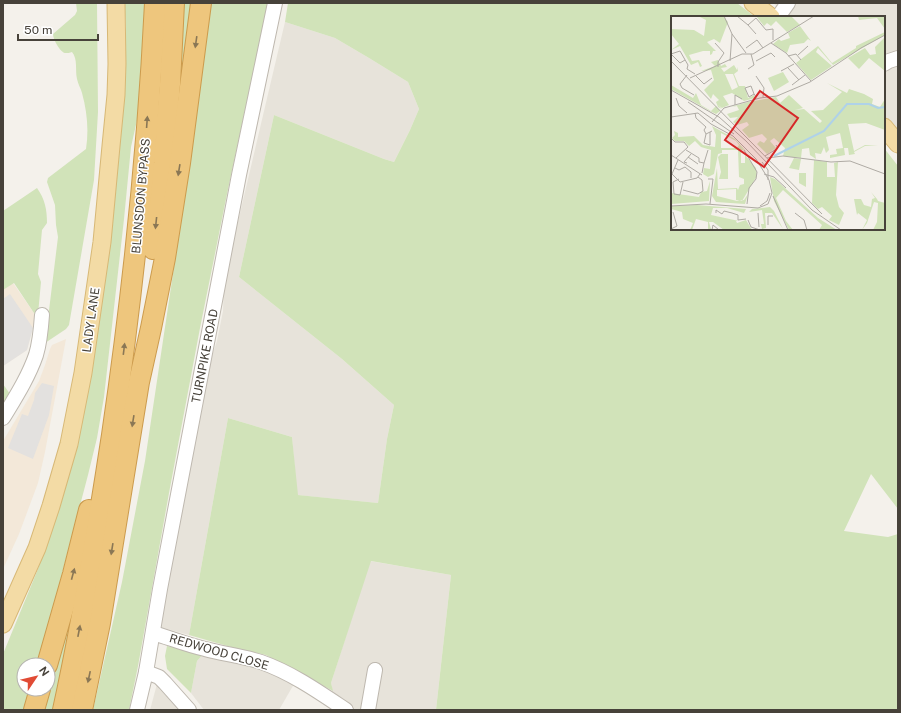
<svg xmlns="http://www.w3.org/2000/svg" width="901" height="713" font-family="'Public Sans',sans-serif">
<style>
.residential{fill:#e7e3da}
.commercial{fill:#f3e8d9}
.green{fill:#d1e3b9}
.parking{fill:#e3e1df}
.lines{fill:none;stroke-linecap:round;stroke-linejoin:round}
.minor-casing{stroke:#beb8af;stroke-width:16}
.major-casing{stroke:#d7b876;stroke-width:19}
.highway-casing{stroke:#cc9b4d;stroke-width:22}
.minor{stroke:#fff;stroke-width:14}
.major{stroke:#f3dba5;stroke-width:17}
.highway{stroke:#eec67d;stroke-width:20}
.oneway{fill:#8a7755}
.labels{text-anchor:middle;stroke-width:3;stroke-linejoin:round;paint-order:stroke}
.street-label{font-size:12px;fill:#47423a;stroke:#fff}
.inset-river{fill:none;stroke:#afd2e9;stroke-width:2}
.inset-road{fill:none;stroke:#afaba4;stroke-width:1}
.view{fill:#d62828;fill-opacity:0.15;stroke:#d62828;stroke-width:2}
.inset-edge{fill:none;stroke:#47423a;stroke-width:2}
</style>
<rect width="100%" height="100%" fill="#f4f1eb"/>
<g class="residential">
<path d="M773,3h125v130l-14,-18v-98h-93z"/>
<path d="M285,22l50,16 34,20 39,24 11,27 -9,21 -16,32 -10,-3 -110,-44 -35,162 103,82 52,46 -7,34 -9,64 -81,-8 -5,-58 -64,-19 -39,217 -29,-8 46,-254 11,-32 6,-30 1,-30z"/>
<path d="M370,561l81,14 -15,135h-101l-4,-27z"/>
<path d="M204,653l52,11 38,20 -15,26h-75l-13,-17 6,-32z"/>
<path d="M157,684l25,26h-32z"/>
</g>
<g class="commercial">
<path d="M13,283l23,33 -9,34 -24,16v-76z"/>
<path d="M66,339l-21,113 -7,31 -19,51 -16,35v-128l36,-60 6,-16 5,-16 2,-4z"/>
</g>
<g class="green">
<path d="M76,3h21l1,109 -4,68 -25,145 -3,4 -21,14 13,-106 -2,-12 -1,-20 -8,-23 1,-4 38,-29c3,-19 1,-38 -4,-56 -1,-4 -4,-9 -5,-14 -2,-9 1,-20 -5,-27 -2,1 -5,1 -7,1 -5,-1 -12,-14 -12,-19l22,-19 2,-4z"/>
<path d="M124,3h23l-5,95 -11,49 -7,72 -20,178 -7,41 -9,37 -50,190h-14v24h7l-5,21h-23v-56l35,-85 13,-39 74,-457 1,-46z"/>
<path d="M182,3h11l-14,105 -1,-36z"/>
<path d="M210,3h58l-41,191 -27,134 -31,165 -31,173 -9,44h-36l29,-128 23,-121 42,-281z"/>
<path d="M288,3h449l18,14h-83v212h212v-81l14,18v343l-27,-35 -27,57 44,6 10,-3v176h-462l15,-135 -80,-14 -40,122 2,8 -67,-36 -35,-8 -42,-12 39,-217 64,19 6,58 80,8 9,-64 7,-34 -52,-46 -103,-82 35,-162 110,44 10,3 16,-32 9,-21 -11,-27 -39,-24 -34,-20 -50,-16z"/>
<path d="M37,188c8,11 10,22 10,35l-5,7 -4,44 3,8 -3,32 -2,2 -22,-33 -11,7v-79z"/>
<path d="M3,384l7,10 -7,10z"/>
<path d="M74,604l-19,106h-15l8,-21v-8l21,-76z"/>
<path d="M167,646l37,7 -7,8 -6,32 -24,-24 -2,-13z"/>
</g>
<g class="parking">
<path d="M10,294l23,34 -6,22 -24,16v-67z"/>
<path d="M42,383l12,3 -5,29 -16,44 -25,-11 14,-34 6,2 6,-16 1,-7z"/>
</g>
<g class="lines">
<defs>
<g id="minor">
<path d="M778,17l10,-14"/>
<path d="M884,64l5,-3 9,-3"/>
<path d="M3,418c12,-20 25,-40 33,-63 4,-13 5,-26 6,-40"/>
<path d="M153,633c17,5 34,12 52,16 18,5 38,7 56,13 31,11 58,30 85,48"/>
<path d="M146,672l13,5 6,6 24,27"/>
<path d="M137,710l9,-38 14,-83 79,-414 36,-172"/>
<path d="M368,710l7,-40"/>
</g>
<g id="major">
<path d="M753,3l18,14"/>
<path d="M884,127l14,17"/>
<path d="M3,624l34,-76 14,-42 18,-62 14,-71 19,-131 9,-96 5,-51 1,-31 -1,-61"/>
</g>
<g id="highway">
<path d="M153,249l10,-86 7,-79 4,-81"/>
<path d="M47,665l26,-91 16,-64"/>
<path d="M34,710l6,-21"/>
<path d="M63,710c20,-91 35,-183 49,-275 21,-144 36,-287 43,-432"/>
<path d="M82,710l18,-87 39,-241 12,-54 14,-70 15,-95 21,-160"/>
</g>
</defs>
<use href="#minor" class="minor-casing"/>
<use href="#major" class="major-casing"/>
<use href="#highway" class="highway-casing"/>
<use href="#minor" class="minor"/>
<use href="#major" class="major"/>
<use href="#highway" class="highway"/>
</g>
<defs><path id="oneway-solid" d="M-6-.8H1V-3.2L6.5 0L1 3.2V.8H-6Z"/></defs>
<g class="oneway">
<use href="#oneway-solid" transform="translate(196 42) rotate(98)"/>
<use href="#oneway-solid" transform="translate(147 122) rotate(-86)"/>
<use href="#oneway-solid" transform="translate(179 170) rotate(99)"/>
<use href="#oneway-solid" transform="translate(156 223) rotate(96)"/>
<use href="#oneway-solid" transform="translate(124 349) rotate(-83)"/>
<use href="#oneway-solid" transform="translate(133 421) rotate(99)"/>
<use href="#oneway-solid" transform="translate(112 549) rotate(99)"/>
<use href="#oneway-solid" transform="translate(73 574) rotate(-75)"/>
<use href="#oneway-solid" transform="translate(79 631) rotate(-79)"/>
<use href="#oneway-solid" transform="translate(89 677) rotate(102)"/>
</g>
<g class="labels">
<g class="street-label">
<text transform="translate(141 196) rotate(-85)" y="4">BLUNSDON BYPASS</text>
<text transform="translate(91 320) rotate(-82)" y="4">LADY LANE</text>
<text transform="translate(205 356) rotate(-79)" y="4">TURNPIKE ROAD</text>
<text transform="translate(219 652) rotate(16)" y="4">REDWOOD CLOSE</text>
</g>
</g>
<g transform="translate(671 16)">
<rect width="214" height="214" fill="#f4f1eb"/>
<path d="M27,0h25l5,6 -8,21 -6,-4 -7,3 9,9h-3l-1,3 -2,1v-4h-7l-14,4 3,6 7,-1 3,6 -2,1 -2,-5 -7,3 -11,-19 -9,4 8,-6 -8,-10v-5l23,1 10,6 2,-16zM85,0h35l9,9 -13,7 -11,-11 -5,5 -4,-3 -3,3zM187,0h27v13l-8,-11 -18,2zM129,10l11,15 -3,-2 -4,4 -14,2 -3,8 -14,-9 6,-5 2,2 9,-3 -2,-5zM214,16v3l-52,30 -15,-17 -2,4 16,14 -21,14 -15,-17 22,-17 14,17 24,-15v-2zM214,21v34l-16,-13 -10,11 -11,-11 17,-10 5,7 6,-1 -1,-7zM47,44l3,6 4,-2 2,3 -6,1 3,4 10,-7 3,5v-3l1,4 -4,3 5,12h6l3,12 6,-3 1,3 -11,3 -12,-8 -9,3 6,9 -7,3 -4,-3 4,4 -4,-2 -2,-5 3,-2 -6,-6 -2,5 -7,-9 10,-10 -3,-10 -10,1 14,-5 -4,-4zM54,58h8l5,13 -6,3zM112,56l6,10 -15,9 -6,-13zM156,67l20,10 2,-4 15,5 9,5 -1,5 8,3 5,-8v31l-19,-7 -18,1 6,27 11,-6h13l-13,1 -11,6 1,2 -6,1 -1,-7h-4l1,7 -15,3v-3l7,-1 -1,-5 7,-1 -3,-15 -14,4 3,13 -3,3 -2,-6 -3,7 -6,-1 1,6 -6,-4 -1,-7 -7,1 -1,9 -18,-2 2,-8 -11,-10 -4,3 6,7 -9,6 -10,-10 3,-3 4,2 3,-4 -5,-5 -13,4 -7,-8 7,-5 -2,-3 -10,3 -4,-3 5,-5 -8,1 -3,-4 12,-4 -2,-4 -6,1 17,-5 28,-5 4,6 9,-8 14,13 -8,2 9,-1 16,14 2,-2 -11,-10 12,-1 19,-18zM0,69l22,13 3,-5 5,12 10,6 5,-5 4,5 -4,3 -6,-3 -39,-22zM41,110l23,13 11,12 -7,-5 5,4h-3v13h4v-8l11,13 1,8 -15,25 -6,-1v-11l-19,1v6l20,5 7,-1 4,-6 -3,10 -29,-2 -4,-6 5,-28 1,21 19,-1 1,2 2,-5 4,-1v-5l-5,-2 -1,-27h-16v3l-4,1 -4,20 -6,3 -5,-3 1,-6 6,1 1,-19 -10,-3 -6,-6 -6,5 -5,-5h-9l-3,-3 3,-3 -1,-4 4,2v4l16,-1 9,9 12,2 1,-12zM50,117l15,8 3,4 -2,3h-16zM50,138h7v25h-9l2,-7 -3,-15zM123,142l7,1 -2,11 -10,-2zM143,144l13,2v15h8l-1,-14 4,-1 -2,33 3,12 5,6 -5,12 -10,-5 3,-4 -10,-9 -4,2 -6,-6zM128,157h7v14l-7,-4zM99,161l5,2 43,39 19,12h-18l3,-5 -39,-35 -7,8 10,23 7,9h-4l-15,-29zM39,165l-1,20 -38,3v-11l28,4 2,-5 6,-1zM200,176l6,7 1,2 7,2v27h-12l4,-8 1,-19 -4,-1 -7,21 -5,7 5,-10 -9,-7 -1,2 -3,-16h7l3,6 7,2 1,-8 3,-1zM26,189l49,4 -2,4 -17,-5h-14l-2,7 28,6h-3l1,2 9,-3 6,10h-28l-11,-8h-4l2,7 -3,1v-8l-12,-3 -4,11h-2l3,-7 -10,-4 -1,-7 -11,-3v-3zM99,191l4,4 9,18 -11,-16h-7l1,15 -4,1 -2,-9 1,4h3l-2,-14 -13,2 3,-3z" fill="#d1e3b9" fill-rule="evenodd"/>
<path class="inset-river" d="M103,140l50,-25 23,-27h22l9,4 7,-1"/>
<path class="inset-road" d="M53,0l8,18 14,19M66,0l11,9M77,9l8,-7 10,12 7,-1v11M77,9l8,9M44,27l9,10 -6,9v5M100,27l15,10 25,28M75,32l11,-8 6,8M127,39l10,-9M117,40l8,-2 5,6M14,44l-5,3 -9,-9 9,-3 8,14 -1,4 8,5M0,45l151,153M59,45l2,-27M85,45l15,-8 4,4M117,52l11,12M77,53l6,-4 -3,-11M110,55l13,-7M16,59l-7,9 2,4 12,7M25,60l8,8 8,-6M85,60l8,12 -1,9M19,62l52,-24h11l61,-38M121,69l13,-10M0,74l48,27 27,24 66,69 29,20M83,78l-5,3 -4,-9 6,-2 3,8 1,1 1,4M5,82l3,8 8,7M17,86l46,32M64,89v-10l7,4M24,97l1,5 10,9 -2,3 2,4 6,-3M0,101l27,-4 13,11 22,12 23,23 13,21 3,13 -4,11 -10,4 -52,-4 -35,2M41,106l12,-14 36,-10 17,-2 33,-14 51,-34 24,-13M35,118l-2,9 6,2v-13M0,122l4,4h9l4,5 -12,11M15,134l13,8v4l5,1 -2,10M73,134l13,22 -1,7 -7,9 -2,16M0,139l31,20M94,140l13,-8 -2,-3M17,141l10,7M96,142l16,-2 48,6 19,-1 35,13M7,144l-6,14 8,8 17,-4 3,-4M91,146l6,8v10M16,147l-3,-1 7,-8M33,147l4,-13M4,152l4,2 6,-3 6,5v6M93,158l10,3 12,11M8,163l-6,3 1,12 6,1 3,-13M37,163h5l-3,25M12,174l15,4 5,-3 -1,-11 -4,-3M102,180l15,34M89,190l7,-5 3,-8M45,197v-3l6,4 2,-3 8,2 6,2v5l8,-1M87,197l1,14M124,197l9,7 3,10M77,204l3,7 9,3h20M97,209v-9h5M0,213l6,-3 -4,-14M41,214l1,-5 6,5"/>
<path class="view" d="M89,75l38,27 -34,49 -39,-27z"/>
<rect width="214" height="214" class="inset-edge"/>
</g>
<rect width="901" height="713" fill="none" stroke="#47423a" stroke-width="8"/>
<g transform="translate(36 677) rotate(55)"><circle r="19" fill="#ffffff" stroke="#b5b3b0"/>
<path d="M0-3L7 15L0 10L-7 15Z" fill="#e14b35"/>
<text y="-6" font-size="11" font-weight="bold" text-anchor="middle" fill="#47423a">N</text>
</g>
<path d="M18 34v6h80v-6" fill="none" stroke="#47423a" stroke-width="2"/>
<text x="24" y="34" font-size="12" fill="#47423a" stroke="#ffffff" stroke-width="3" paint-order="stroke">50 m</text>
</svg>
